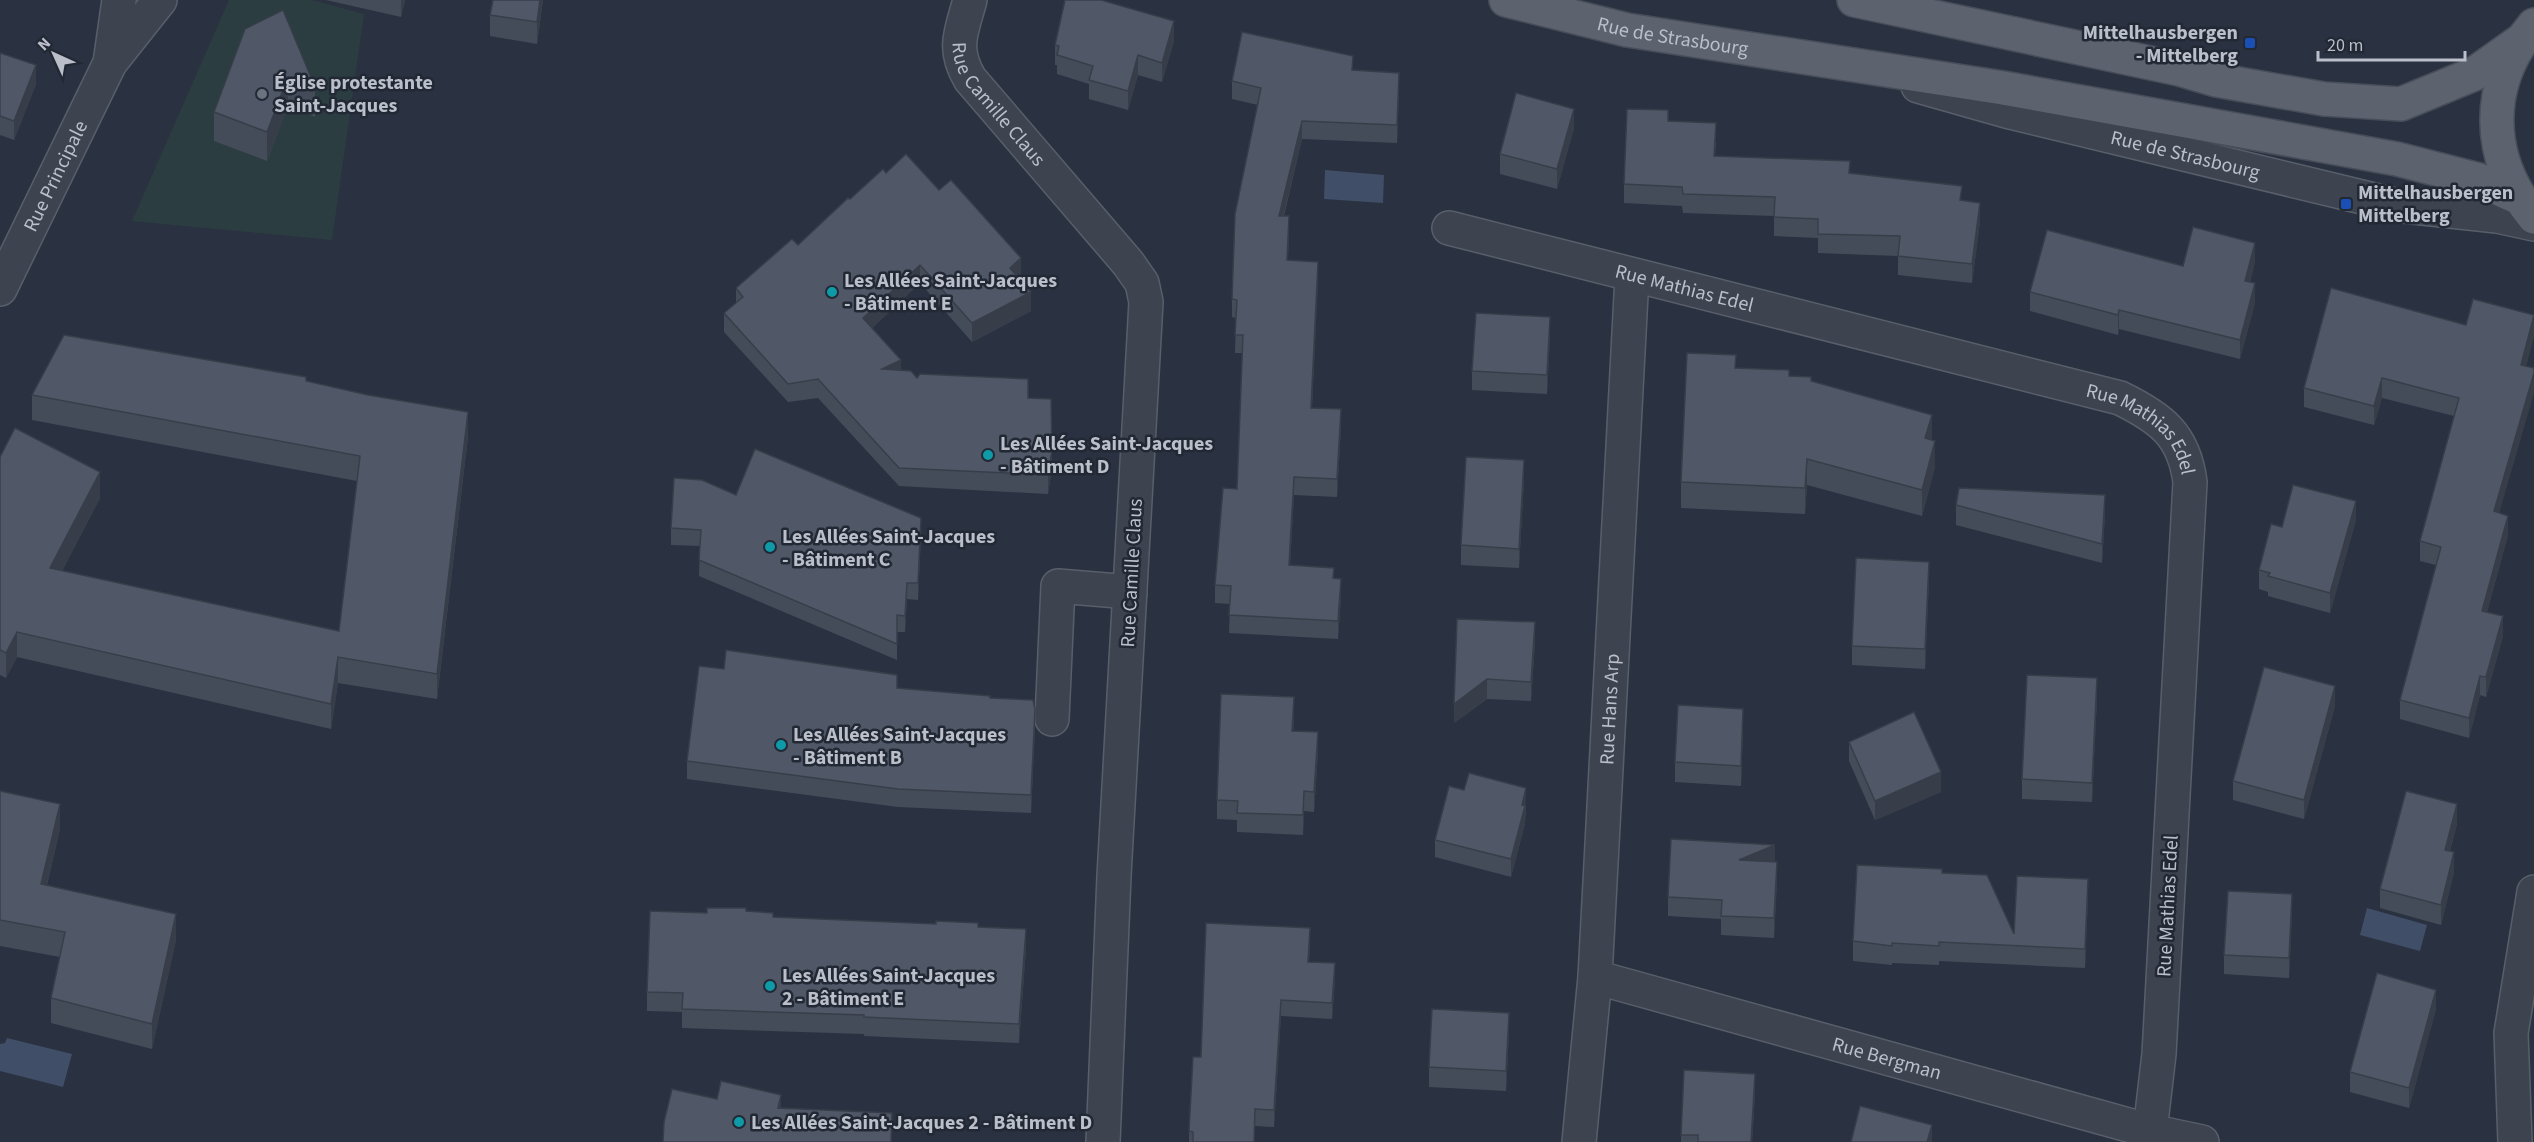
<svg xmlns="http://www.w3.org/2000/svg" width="2534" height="1142" font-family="'Source Sans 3',sans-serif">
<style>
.green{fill:#2b3d41}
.water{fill:#414e67}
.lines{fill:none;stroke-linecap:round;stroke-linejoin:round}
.minor-casing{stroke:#585f6a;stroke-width:36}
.major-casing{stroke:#474d59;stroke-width:36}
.minor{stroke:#3d4450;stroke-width:33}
.major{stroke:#5c636f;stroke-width:33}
.wall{fill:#454c59}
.shaded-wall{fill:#383e49}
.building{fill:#505868;stroke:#383e49;stroke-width:1.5}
.transit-dot{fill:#1a4fb4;stroke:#222935;stroke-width:2}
.worship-dot{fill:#6b7280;stroke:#222935;stroke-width:2}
.culture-dot{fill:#0f9aa8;stroke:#222935;stroke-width:2}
.labels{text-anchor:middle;stroke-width:5;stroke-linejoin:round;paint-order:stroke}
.poi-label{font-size:20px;font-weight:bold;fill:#babfca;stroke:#222935;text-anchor:start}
.street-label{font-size:20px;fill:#babfca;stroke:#222935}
</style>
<rect width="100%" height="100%" fill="#2a3140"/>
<path class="green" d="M229,0h83l52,14 -32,226 -200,-19z"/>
<g class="water">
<path d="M1325,170l59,5 -1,28 -59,-4z"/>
<path d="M2367,908l60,17 -7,26 -60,-16z"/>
<path d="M7,1038l65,16 -9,33 -63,-16v-27l5,-1z"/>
</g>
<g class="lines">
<defs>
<g id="minor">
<path id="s1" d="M970,0c-9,33 -18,48 0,79l158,184 14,20 4,19 -32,574 -11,266"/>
<path d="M110,63l9,-63"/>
<path id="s2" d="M1918,86l88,25 389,94 102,11 37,8"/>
<path id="s3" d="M1449,228l671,170c41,20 64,37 70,84l-31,572 -9,77"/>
<path id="s4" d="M0,289l110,-226 50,-63"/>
<path d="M1052,719l6,-133 72,6"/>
<path id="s5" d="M1595,977l555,154 52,11"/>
<path id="s6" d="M1579,1142l16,-165 37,-701"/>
<path d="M2515,1142l-4,-109 23,-141"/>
</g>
<g id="major">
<path id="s7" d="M1506,0l121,30 376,58 394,71 82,21 38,17"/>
<path d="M1854,0l325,69 37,11 108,19 77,5 73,-30 45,-32"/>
<path d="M2534,25c-50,59 -49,132 0,192"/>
</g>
</defs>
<use href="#minor" class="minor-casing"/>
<use href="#major" class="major-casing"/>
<use href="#minor" class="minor"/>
<use href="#major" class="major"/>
</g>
<g class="wall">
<path d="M326,0h79l-4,17z"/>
<path d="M493,0h50l-6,44 -47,-8v-21z"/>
<path d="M283,10l32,77v30l-27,-11 -21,55 -53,-20v-29z"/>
<path d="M1174,41l-12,41 -24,-7 -10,35 -39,-11v-15l-32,-10v-9h-2v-20z"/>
<path d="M0,53l36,31 -22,56 -14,-5z"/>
<path d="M1353,70l46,21 -2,52 -95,-4 -18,77 5,18 -1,27 30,19 -6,128 29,19 -4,70 -43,-2 -4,71 44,12 7,19 -3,42 -109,-6 1,-29 -15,-1v-18l22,-96 5,-136h-7l1,-35 -4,-1v-18l26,-194 -26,-6v-18z"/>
<path d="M1668,121l48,21 -1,14 135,17 112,27 18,22 -8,61 -74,-8v-19l-80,-3v-15l-44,-2v-20l-91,-3 -1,-7 -58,-3v-19z"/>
<path d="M1574,128l-17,61 -57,-15v-20z"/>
<path d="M939,190l82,86 -2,3 12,32 -59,31 -52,-59 -48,45 29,43 16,7 111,20 24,70 -4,26 -149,-8 -81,-88 -30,4 -64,-70v-19l12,-10v-15l62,-43 52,-46z"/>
<path d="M2255,262l-5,20 5,21 -15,56 -121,-30 -1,6 -88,-24v-19l153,-26z"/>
<path d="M2466,325l68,11 -8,30 -27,147 9,22 -21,77 16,24 -17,61 -6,-2 -11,43 -69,-19v-19l36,-135 -16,-4v-20l34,-125 -72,-18 -8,27 -70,-18v-19z"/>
<path d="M1550,336l-3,58 -75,-4v-19z"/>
<path d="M1736,368l53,8 22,5 121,59 3,27 -13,49 -115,-31 -2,29 -124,-6v-26z"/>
<path d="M306,381l162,56 -31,262 -99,-16 -7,46 -314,-72 -11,21 -6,-3v-218l100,41 -38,73 277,60 18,-150 -325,-61v-25z"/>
<path d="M1524,479l-5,89 -58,-3v-20z"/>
<path d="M736,495l185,40 -3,65 -11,-1 -2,33h-8v28l-198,-84 1,-30 -29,-1v-17z"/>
<path d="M1956,505l149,10 -3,48 -146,-38z"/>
<path d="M2356,520l-26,93 -62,-17v-4l-9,-3v-19l23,-43z"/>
<path d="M1929,581l-4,88 -73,-4v-19z"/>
<path d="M1535,642l-4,59 -44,-2 -33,24v-19z"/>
<path d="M724,669l266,29 45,29 -4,86 -133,-6 -211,-28v-18z"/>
<path d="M2097,698l-5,104 -70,-3v-20z"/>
<path d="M2335,706l-31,113 -71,-19v-19z"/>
<path d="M1294,717l-1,15 25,20 -4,60 -10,-1 -1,24 -66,-3v-12l-20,-1v-19z"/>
<path d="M1743,728l-2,58 -66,-4v-20z"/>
<path d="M1849,742l92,50 -66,28 -26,-59z"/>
<path d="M0,791l60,38 -13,56 129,55 -24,109 -101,-26v-25l9,-41 -60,-11z"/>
<path d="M1526,805l-1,19 -14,53 -76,-20v-17z"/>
<path d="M2457,824l-7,27 4,21 -13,53 -61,-17v-19z"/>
<path d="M1775,862l2,19 -3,57 -53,-3v-16l-53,-3v-19z"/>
<path d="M1942,873l72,61 74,-36 -3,70 -146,-7v4l-47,-2v2l-39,-4v-20z"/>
<path d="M746,911l27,6 205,10 48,21 -7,95 -155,-7v-2l-182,-6v-16l-35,-1v-19l60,-79z"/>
<path d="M2292,913l-3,65 -65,-4v-19z"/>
<path d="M1310,945l-1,17 26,18 -3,39 -51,-3 -7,111 -19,-1 -1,16h-65v-11z"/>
<path d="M2436,1009l-27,99 -59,-16v-20z"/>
<path d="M1509,1032l-3,59 -77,-4v-20z"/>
<path d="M1755,1093l-3,49h-71v-7z"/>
</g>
<g class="shaded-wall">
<path d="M401,0h4l-4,17z"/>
<path d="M540,0h3l-6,44v-22z"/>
<path d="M1174,21v20l-12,41v-19z"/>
<path d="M1138,55v20l-10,35v-19z"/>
<path d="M36,65v19l-22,56v-19z"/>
<path d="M1399,73v18l-2,52v-18z"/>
<path d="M288,77v29l-21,55v-29z"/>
<path d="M1574,109v19l-17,61v-20z"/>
<path d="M1302,121v18l-23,95v-18z"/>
<path d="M1980,203v19l-8,61v-19z"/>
<path d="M1289,216v18l-2,44v-18z"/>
<path d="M2255,243v19l-10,38v-19z"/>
<path d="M1021,258v18l-11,11v-19z"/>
<path d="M1318,262v18l-7,145v-17z"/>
<path d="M920,265v18l-57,53v-18z"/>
<path d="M2255,283v20l-15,56v-19z"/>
<path d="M1031,292v19l-59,31v-19z"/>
<path d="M2119,310v19l-1,6v-20z"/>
<path d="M2534,316v20l-13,48v-19z"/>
<path d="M1550,317v19l-3,58v-19z"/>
<path d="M901,360v18l-19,-9z"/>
<path d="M2534,373v20l-40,138v-20z"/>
<path d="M2382,378v20l-8,27v-19z"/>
<path d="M1341,409v18l-4,70v-18z"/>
<path d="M468,412v25l-31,262v-25z"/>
<path d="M1932,415v26l-7,-3z"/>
<path d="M1935,441v26l-13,49v-26z"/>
<path d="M1052,450v18l-4,26v-19z"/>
<path d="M1807,459v26l-2,29v-26z"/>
<path d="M1524,460v19l-5,89v-19z"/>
<path d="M100,472v26l-50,96v-26z"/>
<path d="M1294,477v18l-5,88v-18z"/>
<path d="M2105,495v20l-3,48v-19z"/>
<path d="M2356,501v19l-26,93v-20z"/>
<path d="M2508,516v19l-26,96v-20z"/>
<path d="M921,518v17l-3,65v-17z"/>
<path d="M1929,562v19l-4,88v-20z"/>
<path d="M1341,579v18l-3,42v-18z"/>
<path d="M907,583v16l-2,33v-16z"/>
<path d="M2503,616v20l-17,61v-20z"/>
<path d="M1535,622v20l-4,59v-19z"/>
<path d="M17,632v25l-11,21v-25z"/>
<path d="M338,657v26l-7,46v-25z"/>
<path d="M2480,676v19l-11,43v-20z"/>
<path d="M2097,678v20l-5,104v-19z"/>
<path d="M1487,679v20l-33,24v-19z"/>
<path d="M2335,686v20l-31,113v-19z"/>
<path d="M1294,697v20l-2,34v-20z"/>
<path d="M1035,709v18l-4,86v-18z"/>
<path d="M1743,709v19l-2,58v-20z"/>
<path d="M1318,732v20l-4,60v-20z"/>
<path d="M1941,772v20l-66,28v-19z"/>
<path d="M1526,788l-1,36 -14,53v-18z"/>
<path d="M1304,791v20l-1,24v-20z"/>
<path d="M60,804v25l-19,80v-25z"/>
<path d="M2457,804v20l-12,45v-19z"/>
<path d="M1775,845v19l-36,-4z"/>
<path d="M2454,852v20l-13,53v-20z"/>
<path d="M1777,862v19l-3,57v-20z"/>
<path d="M2088,879v19l-3,70v-19z"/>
<path d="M2292,894v19l-3,65v-20z"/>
<path d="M176,914v26l-24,109v-25z"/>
<path d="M1310,928v17l-2,33v-16z"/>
<path d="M1026,929v19l-7,95v-19z"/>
<path d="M1335,963v17l-3,39v-16z"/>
<path d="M2436,990v19l-27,99v-20z"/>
<path d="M1281,1000v16l-7,111v-17z"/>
<path d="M1509,1013v19l-3,59v-20z"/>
<path d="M1755,1074v19l-3,49h-1z"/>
<path d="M781,1095v16l-3,-3z"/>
<path d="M1932,1125v17h-5z"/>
</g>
<g class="building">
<path d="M493,0h47l-3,22 -47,-7z"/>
<path d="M1065,0h36l73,21 -12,42 -24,-8 -10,36 -39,-11 4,-14 -36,-11 2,-9 -4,-1z"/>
<path d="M283,10l32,77 -27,-10 -21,55 -53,-20 31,-83z"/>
<path d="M1242,32l111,24 -1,14 47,3 -2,52 -95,-4 -23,95h10l-2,44 31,2 -7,146 30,1 -4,70 -43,-2 -5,88 45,3 -1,10 8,1 -3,42 -109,-6 2,-29 -16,-1 8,-97 14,1 6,-154h-8l2,-35 -5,-1 3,-85 26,-126 -29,-7z"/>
<path d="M0,53l36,12 -22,56 -14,-5z"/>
<path d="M1516,93l58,16 -17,60 -57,-15z"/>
<path d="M1627,109l41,1v11l48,2 -2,33 136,5 -1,12 113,13 -2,14 20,3 -8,61 -74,-8 2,-20 -82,-2v-15l-44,-2 1,-20 -92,-3 -1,-7 -58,-3z"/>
<path d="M906,154l33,36 12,-10 70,78 -11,10 21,24 -59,31 -52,-58 -57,53 38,42 -19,9 29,2 6,7 3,-4 108,5v19l23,1 1,51 -4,25 -149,-7 -81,-89 -30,5 -64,-71 19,-16 -7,-9 56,-49 6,6 50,-47 2,1 33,-30 3,4z"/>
<path d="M2193,227l62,16 -10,38 10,2 -15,57 -121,-30 -1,5 -88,-23 17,-62 136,36z"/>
<path d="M2331,288l135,37 7,-26 61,16 -13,50 13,3v5l-40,138 14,5 -26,95 21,5 -17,61 -6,-1 -11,42 -69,-18 41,-153 -21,-6 39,-143 -77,-20 -8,28 -70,-18z"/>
<path d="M1476,313l74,4 -3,58 -75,-4z"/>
<path d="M64,335l242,42v4l62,14 100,17 -31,262 -99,-17 -7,47 -314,-72 -11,21 -6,-3v-193l15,-29 85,44 -50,96 289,63 21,-175 -328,-61z"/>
<path d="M1687,353l49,2 -1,13 54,2v6l22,1v4l121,34 -7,23 10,3 -13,49 -115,-31 -2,29 -124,-6z"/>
<path d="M755,449l166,69 -3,65h-11l-2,33 -8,-1v29l-198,-84 2,-30 -30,-2 3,-50 28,2 34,15z"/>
<path d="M1466,457l58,3 -5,89 -58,-4z"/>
<path d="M2293,485l63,16 -26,92 -62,-17 2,-3 -11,-3 12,-46 11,3z"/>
<path d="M1959,488l146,7 -3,49 -146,-39z"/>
<path d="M1856,558l73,4 -4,87 -73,-3z"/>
<path d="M1457,619l78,3 -4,60 -44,-3 -33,25z"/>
<path d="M726,650l171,25v13l93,8v2l43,2 2,9 -4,86 -133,-6 -211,-28 12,-95 25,3z"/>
<path d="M2264,667l71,19 -31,114 -71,-19z"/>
<path d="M2027,675l70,3 -5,105 -70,-4z"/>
<path d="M1221,694l73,3 -2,34 26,1 -4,60 -10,-1 -1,24 -66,-2 1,-12 -21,-1z"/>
<path d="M1678,705l65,4 -2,57 -66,-4z"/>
<path d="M1914,712l27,60 -66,29 -26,-59z"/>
<path d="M1469,773l57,15 -4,17 3,1 -14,53 -76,-19 14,-54 15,4z"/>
<path d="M0,791l60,13 -19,80 135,30 -24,110 -101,-26 14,-66 -65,-12z"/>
<path d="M2406,791l51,13 -12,46 9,2 -13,53 -61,-16z"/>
<path d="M1671,839l104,6 -36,15 38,2 -3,56 -53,-2 1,-16 -54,-3z"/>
<path d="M1857,865l85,4v4l45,2 27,59 3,-58 71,3 -3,70 -146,-7v4l-47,-3v3l-39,-5z"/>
<path d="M2228,891l64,3 -3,64 -65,-3z"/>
<path d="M707,908h39v3l27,2v4l163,7v-3l42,2v4l48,2 -7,95 -155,-7v-2l-182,-6 1,-16 -36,-1 3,-81 57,2z"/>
<path d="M1206,923l104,5 -2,34 27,1 -3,40 -51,-3 -7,110 -19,-1 -1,33h-61v-10l-4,-1 4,-74h8z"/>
<path d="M2377,973l59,17 -27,98 -59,-16z"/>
<path d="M1432,1009l77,4 -3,58 -77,-4z"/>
<path d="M1684,1070l71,4 -4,68h-53v-7h-17z"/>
<path d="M721,1081l60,14 -3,13 114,5 -1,29h-228l1,-20 8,-33 45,10z"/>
<path d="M1860,1106l72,19 -5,17h-76z"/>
</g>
<g class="transit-dot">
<rect x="2244" y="37" width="12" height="12" rx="3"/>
<rect x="2340" y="198" width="12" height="12" rx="3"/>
</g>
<circle class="worship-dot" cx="262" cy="94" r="6"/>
<g class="culture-dot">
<circle cx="832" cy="292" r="6"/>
<circle cx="988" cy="455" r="6"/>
<circle cx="770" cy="547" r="6"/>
<circle cx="781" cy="745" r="6"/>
<circle cx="770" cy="986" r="6"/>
<circle cx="739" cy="1122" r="6"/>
</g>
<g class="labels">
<g class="poi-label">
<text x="2238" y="39" text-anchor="end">Mittelhausbergen<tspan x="2238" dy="23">- Mittelberg</tspan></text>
<text x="274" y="89">Église protestante<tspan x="274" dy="23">Saint-Jacques</tspan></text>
<text x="2358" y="199">Mittelhausbergen<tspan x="2358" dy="23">Mittelberg</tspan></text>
<text x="844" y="287">Les Allées Saint-Jacques<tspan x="844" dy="23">- Bâtiment E</tspan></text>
<text x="1000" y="450">Les Allées Saint-Jacques<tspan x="1000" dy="23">- Bâtiment D</tspan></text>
<text x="782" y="543">Les Allées Saint-Jacques<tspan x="782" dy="23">- Bâtiment C</tspan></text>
<text x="793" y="741">Les Allées Saint-Jacques<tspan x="793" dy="23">- Bâtiment B</tspan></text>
<text x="782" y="982">Les Allées Saint-Jacques<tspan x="782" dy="23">2 - Bâtiment E</tspan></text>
<text x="751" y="1129">Les Allées Saint-Jacques 2 - Bâtiment D</text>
</g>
<g class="street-label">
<text dy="7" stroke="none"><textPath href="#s7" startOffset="171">Rue de Strasbourg</textPath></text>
<text dy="7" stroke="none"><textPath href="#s1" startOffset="118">Rue Camille Claus</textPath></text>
<text dy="7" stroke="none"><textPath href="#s2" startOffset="276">Rue de Strasbourg</textPath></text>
<text dy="7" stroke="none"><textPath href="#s4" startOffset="126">Rue Principale</textPath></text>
<text dy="7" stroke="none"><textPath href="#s3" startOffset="243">Rue Mathias Edel</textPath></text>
<text dy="7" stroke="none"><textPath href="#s3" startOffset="729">Rue Mathias Edel</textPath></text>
<text transform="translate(1131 573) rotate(-87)" y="7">Rue Camille Claus</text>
<text dy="7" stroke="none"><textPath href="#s6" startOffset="434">Rue Hans Arp</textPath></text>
<text transform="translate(2167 906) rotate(-87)" y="7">Rue Mathias Edel</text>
<text dy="7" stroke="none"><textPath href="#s5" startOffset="303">Rue Bergman</textPath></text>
</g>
</g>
<g transform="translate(54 54) rotate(315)" stroke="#222935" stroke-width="4.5" paint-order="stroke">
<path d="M0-4.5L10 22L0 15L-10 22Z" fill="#babfca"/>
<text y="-9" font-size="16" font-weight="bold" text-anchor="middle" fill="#babfca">N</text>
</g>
<path d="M2318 51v9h147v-9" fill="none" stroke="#babfca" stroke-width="3"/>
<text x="2327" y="51" font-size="18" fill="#babfca" stroke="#222935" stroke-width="4.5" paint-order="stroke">20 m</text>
</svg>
